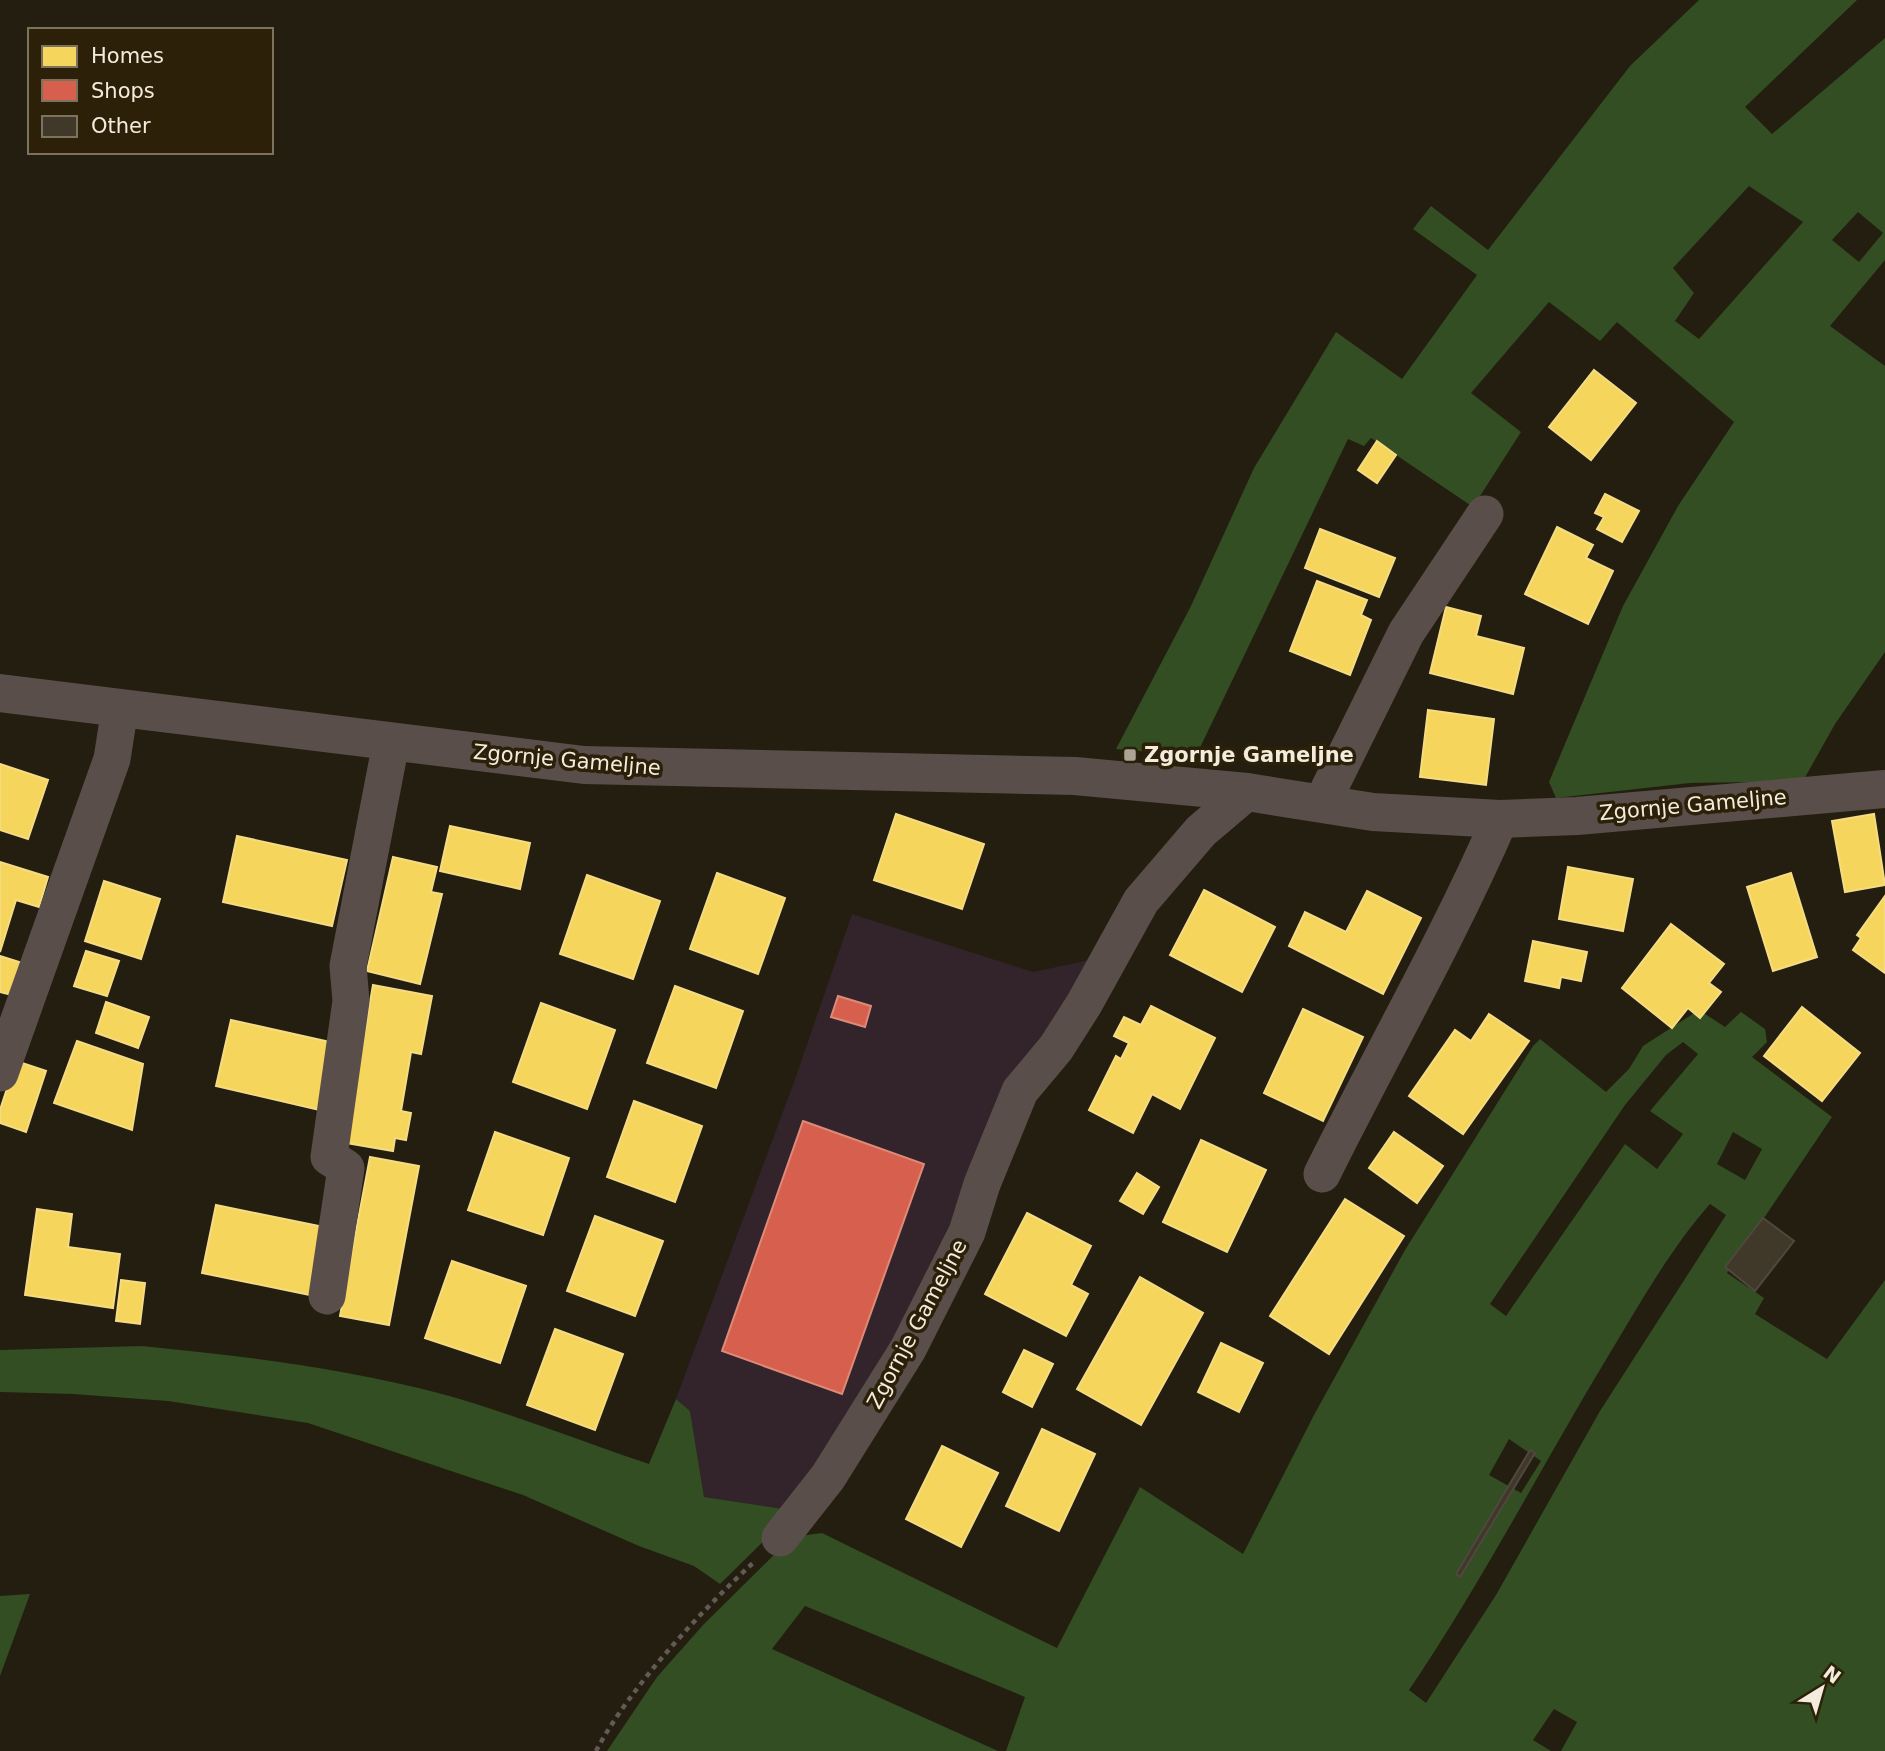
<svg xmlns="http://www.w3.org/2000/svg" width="1885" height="1751" font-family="'DejaVu Sans',sans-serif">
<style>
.commercial{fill:#33232a}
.green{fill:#324e22;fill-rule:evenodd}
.homes{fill:#f6d55c;stroke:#f5dc83;stroke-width:2}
.shops{fill:#d6604d;stroke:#df8a78;stroke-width:2}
.building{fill:#403829;stroke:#4f483e;stroke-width:2}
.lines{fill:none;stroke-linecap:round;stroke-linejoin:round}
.path{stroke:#635a56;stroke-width:4.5;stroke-dasharray:5 5;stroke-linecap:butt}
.minor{stroke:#5a4e4a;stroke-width:37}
.tertiary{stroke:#5a4e4a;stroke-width:38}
.poi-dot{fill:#aba495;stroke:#2c2108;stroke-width:2.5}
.labels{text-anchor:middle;stroke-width:7;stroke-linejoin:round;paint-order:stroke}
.poi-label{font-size:21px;font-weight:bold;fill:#f3ecdd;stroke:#2c2108;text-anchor:start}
.street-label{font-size:21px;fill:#f3ecdd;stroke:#2c2108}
</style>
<rect width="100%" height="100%" fill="#241e10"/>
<path class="commercial" d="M852,914l181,58 66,-14 -207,399 -102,153 -86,-13 -14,-86 -14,-12 118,-317z"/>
<g class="green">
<path d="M1699,0h158l-112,107 27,27 113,-96v222l-55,66 55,40v286l-50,72 -32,57 -113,2 -134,15 -7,-16 74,-176 55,-100 56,-84 -117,-100 -17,19 -51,-39 -78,91 50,39 -48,75 -102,-69 -7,8 -16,-7 -152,317 -80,-7 75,-143 63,-138 82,-136 66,47 75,-104 -64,-46 18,-23 57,44 142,-184zM1749,186l54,36 -104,117 -24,-18 19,-28 -21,-25zM1858,212l25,21 -24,29 -27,-22z"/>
<path d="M1699,1010l26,17 16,-15 24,17 2,13 -15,15 80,60 -105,156 37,25 -9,16 72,45 58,-79v471h-324l16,-29 -23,-13 -21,31 18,11h-545l19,-54 -220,-91 -33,43 226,102h-391l50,-74 47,-53 88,-87 30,-4 235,115 83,-161 103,67 71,-139 91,-165 128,-204 7,-7 66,53 23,-23 14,-23zM1683,1042l15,12 -48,57 33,23 -26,35 -32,-25 -119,172 -16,-12 135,-199 41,-50zM1733,1132l29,17 -17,31 -28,-16zM1710,1204l16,11 -126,196 -104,184 -70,108 -17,-13c74,-109 133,-225 201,-337 30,-50 61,-105 100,-149zM1509,1439l32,22 -20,32 -32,-18z"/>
<path d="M142,1346c102,10 201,22 300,48 69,19 138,47 207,70l27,-65 14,12 14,86 86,13 -19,24 -51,50 -26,-18 -55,-20 -116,-51 -215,-72 -140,-22 -95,-7 -73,-2v-42z"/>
<path d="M30,1594l-30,82v-80z"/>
</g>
<g class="homes">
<path d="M1594,370l42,33 -45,57 -42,-33z"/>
<path d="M1377,441l19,14 -19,28 -19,-13z"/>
<path d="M1605,494l34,17 -17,31 -25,-13 7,-12 -9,-4z"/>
<path d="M1557,527l36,18 -7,13 27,13 -25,53 -63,-30z"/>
<path d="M1320,529l75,29 -16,39 -74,-29z"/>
<path d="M1317,581l50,19 -6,15 10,5 -21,55 -60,-24z"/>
<path d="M1446,607l35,9 -5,20 48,12 -11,46 -83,-21z"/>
<path d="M1428,710l66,9 -8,66 -66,-8z"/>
<path d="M0,764l48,16 -20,59 -28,-9z"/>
<path d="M896,814l88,30 -22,65 -88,-29z"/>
<path d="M1874,814l11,71 -40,7 -13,-71z"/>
<path d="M450,826l80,17 -10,46 -80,-18z"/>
<path d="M237,836l110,24 -15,66 -109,-24z"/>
<path d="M393,857l44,10 -6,25 11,2 -22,90 -53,-13z"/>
<path d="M0,862l48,15 -9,30 -23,-7 -16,52z"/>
<path d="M1568,867l65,12 -10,52 -64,-12z"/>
<path d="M717,873l68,25 -27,76 -68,-25z"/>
<path d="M1791,873l26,84 -44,14 -26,-84z"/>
<path d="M587,875l73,26 -27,78 -73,-25z"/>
<path d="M104,881l56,18 -19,60 -56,-18z"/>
<path d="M1204,890l71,37 -33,65 -72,-37z"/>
<path d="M1367,891l54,27 -38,76 -94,-48 16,-34 41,20z"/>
<path d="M1885,896v77l-32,-23 8,-12 -4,-3z"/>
<path d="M1671,924l53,40 -15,19 12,9 -21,26 -12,-10 -16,20 -50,-40z"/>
<path d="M1533,941l54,11 -6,29 -20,-4 -2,11 -34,-7z"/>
<path d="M86,951l33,10 -12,35 -33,-10z"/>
<path d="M0,956l22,7 -10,32 -12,-3z"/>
<path d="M373,985l59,11 -11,58 -10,-2 -10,59 10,2 -5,27 -11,-2 -2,13 -47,-8z"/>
<path d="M675,986l68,25 -27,77 -69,-25z"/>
<path d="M106,1002l43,15 -11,31 -42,-15z"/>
<path d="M541,1003l74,27 -28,79 -74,-27z"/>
<path d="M1151,1006l64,32 -35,71 -28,-15 -19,39 -44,-23 27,-54 5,3 8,-16 -15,-7 10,-19 17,8z"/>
<path d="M1802,1007l58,46 -38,48 -58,-45z"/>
<path d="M1303,1009l60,28 -40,84 -59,-28z"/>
<path d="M1489,1014l40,27 -66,93 -54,-38 46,-66 16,11z"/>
<path d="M231,1020l108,24 -15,67 -108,-25z"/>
<path d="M77,1041l66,23 -11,66 -78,-27z"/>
<path d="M16,1061l30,10 -20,61 -26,-9v-13z"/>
<path d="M634,1101l68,25 -27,76 -68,-25z"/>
<path d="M495,1132l74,26 -26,77 -75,-25z"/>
<path d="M1394,1132l49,34 -26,37 -48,-35z"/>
<path d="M1201,1140l65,30 -39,82 -64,-30z"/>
<path d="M370,1157l49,9 -30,159 -49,-9z"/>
<path d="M1137,1173l22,14 -16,27 -23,-13z"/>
<path d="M1345,1199l59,37 -75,118 -59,-38z"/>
<path d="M216,1205l108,22 -14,68 -108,-22z"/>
<path d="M37,1209l35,5 -4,33 52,7 -7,54 -88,-13z"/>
<path d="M1027,1213l64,33 -20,39 17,9 -22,42 -81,-42z"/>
<path d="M595,1216l68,25 -28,75 -68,-25z"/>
<path d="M452,1261l74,25 -26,77 -75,-25z"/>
<path d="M1140,1277l63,36 -62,112 -64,-36z"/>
<path d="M121,1280l24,3 -5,41 -24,-3z"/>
<path d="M555,1329l68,25 -28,76 -68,-25z"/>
<path d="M1221,1343l42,20 -24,49 -41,-20z"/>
<path d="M1024,1350l29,14 -21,43 -29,-15z"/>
<path d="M1042,1429l53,25 -36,77 -53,-25z"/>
<path d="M942,1446l56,27 -37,74 -55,-28z"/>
</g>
<g class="shops">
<path d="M838,996l33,10 -6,21 -34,-10z"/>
<path d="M803,1121l121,43 -82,230 -120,-43z"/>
</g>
<g class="building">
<path d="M1763,1218l31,23 -39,50 -30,-24z"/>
<path d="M1530,1450l5,3 -75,124 -4,-3z"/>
</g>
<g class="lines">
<path class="path" d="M596,1751c34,-64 104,-139 158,-189"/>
<g class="minor">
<path d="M1322,803l84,-170 79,-119"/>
<path d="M0,1073l112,-314 8,-51"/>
<path d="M1322,1174c59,-119 125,-233 178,-355"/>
<path d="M327,1296l19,-128 -17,-11 22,-156 -3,-35 43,-223"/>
<path d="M780,1538l48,-61 80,-128 59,-117 15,-48 38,-93 36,-43 28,-44 57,-103 60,-70 46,-39"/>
</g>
<path class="tertiary" d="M0,693l584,72 491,11 172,16 126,20 127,7 77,-3 308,-27"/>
</g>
<rect class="poi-dot" x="1123" y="748" width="14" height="14" rx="3.5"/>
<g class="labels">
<g class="poi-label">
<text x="1144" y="762">Zgornje Gameljne</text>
</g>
<g class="street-label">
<text transform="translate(567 760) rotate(5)" y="7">Zgornje Gameljne</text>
<text transform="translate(1693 805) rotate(-5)" y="7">Zgornje Gameljne</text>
<text transform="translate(917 1324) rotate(-62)" y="7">Zgornje Gameljne</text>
</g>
</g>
<rect x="28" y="28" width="245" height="126" fill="#2c2108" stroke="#7c725d" stroke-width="2"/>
<rect x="42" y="46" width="35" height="21" fill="#f6d55c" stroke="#7c725d" stroke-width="2"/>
<text x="91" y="63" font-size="21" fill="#f3ecdd">Homes</text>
<rect x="42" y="80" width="35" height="21" fill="#d6604d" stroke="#7c725d" stroke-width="2"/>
<text x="91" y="98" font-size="21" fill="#f3ecdd">Shops</text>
<rect x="42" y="116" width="35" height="21" fill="#403829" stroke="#7c725d" stroke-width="2"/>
<text x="91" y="133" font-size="21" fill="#f3ecdd">Other</text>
<g transform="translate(1822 1688) rotate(37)" stroke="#2c2108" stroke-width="5" paint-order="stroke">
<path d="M0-5L12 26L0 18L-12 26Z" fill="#f3ecdd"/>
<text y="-10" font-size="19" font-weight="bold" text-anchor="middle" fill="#f3ecdd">N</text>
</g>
</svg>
